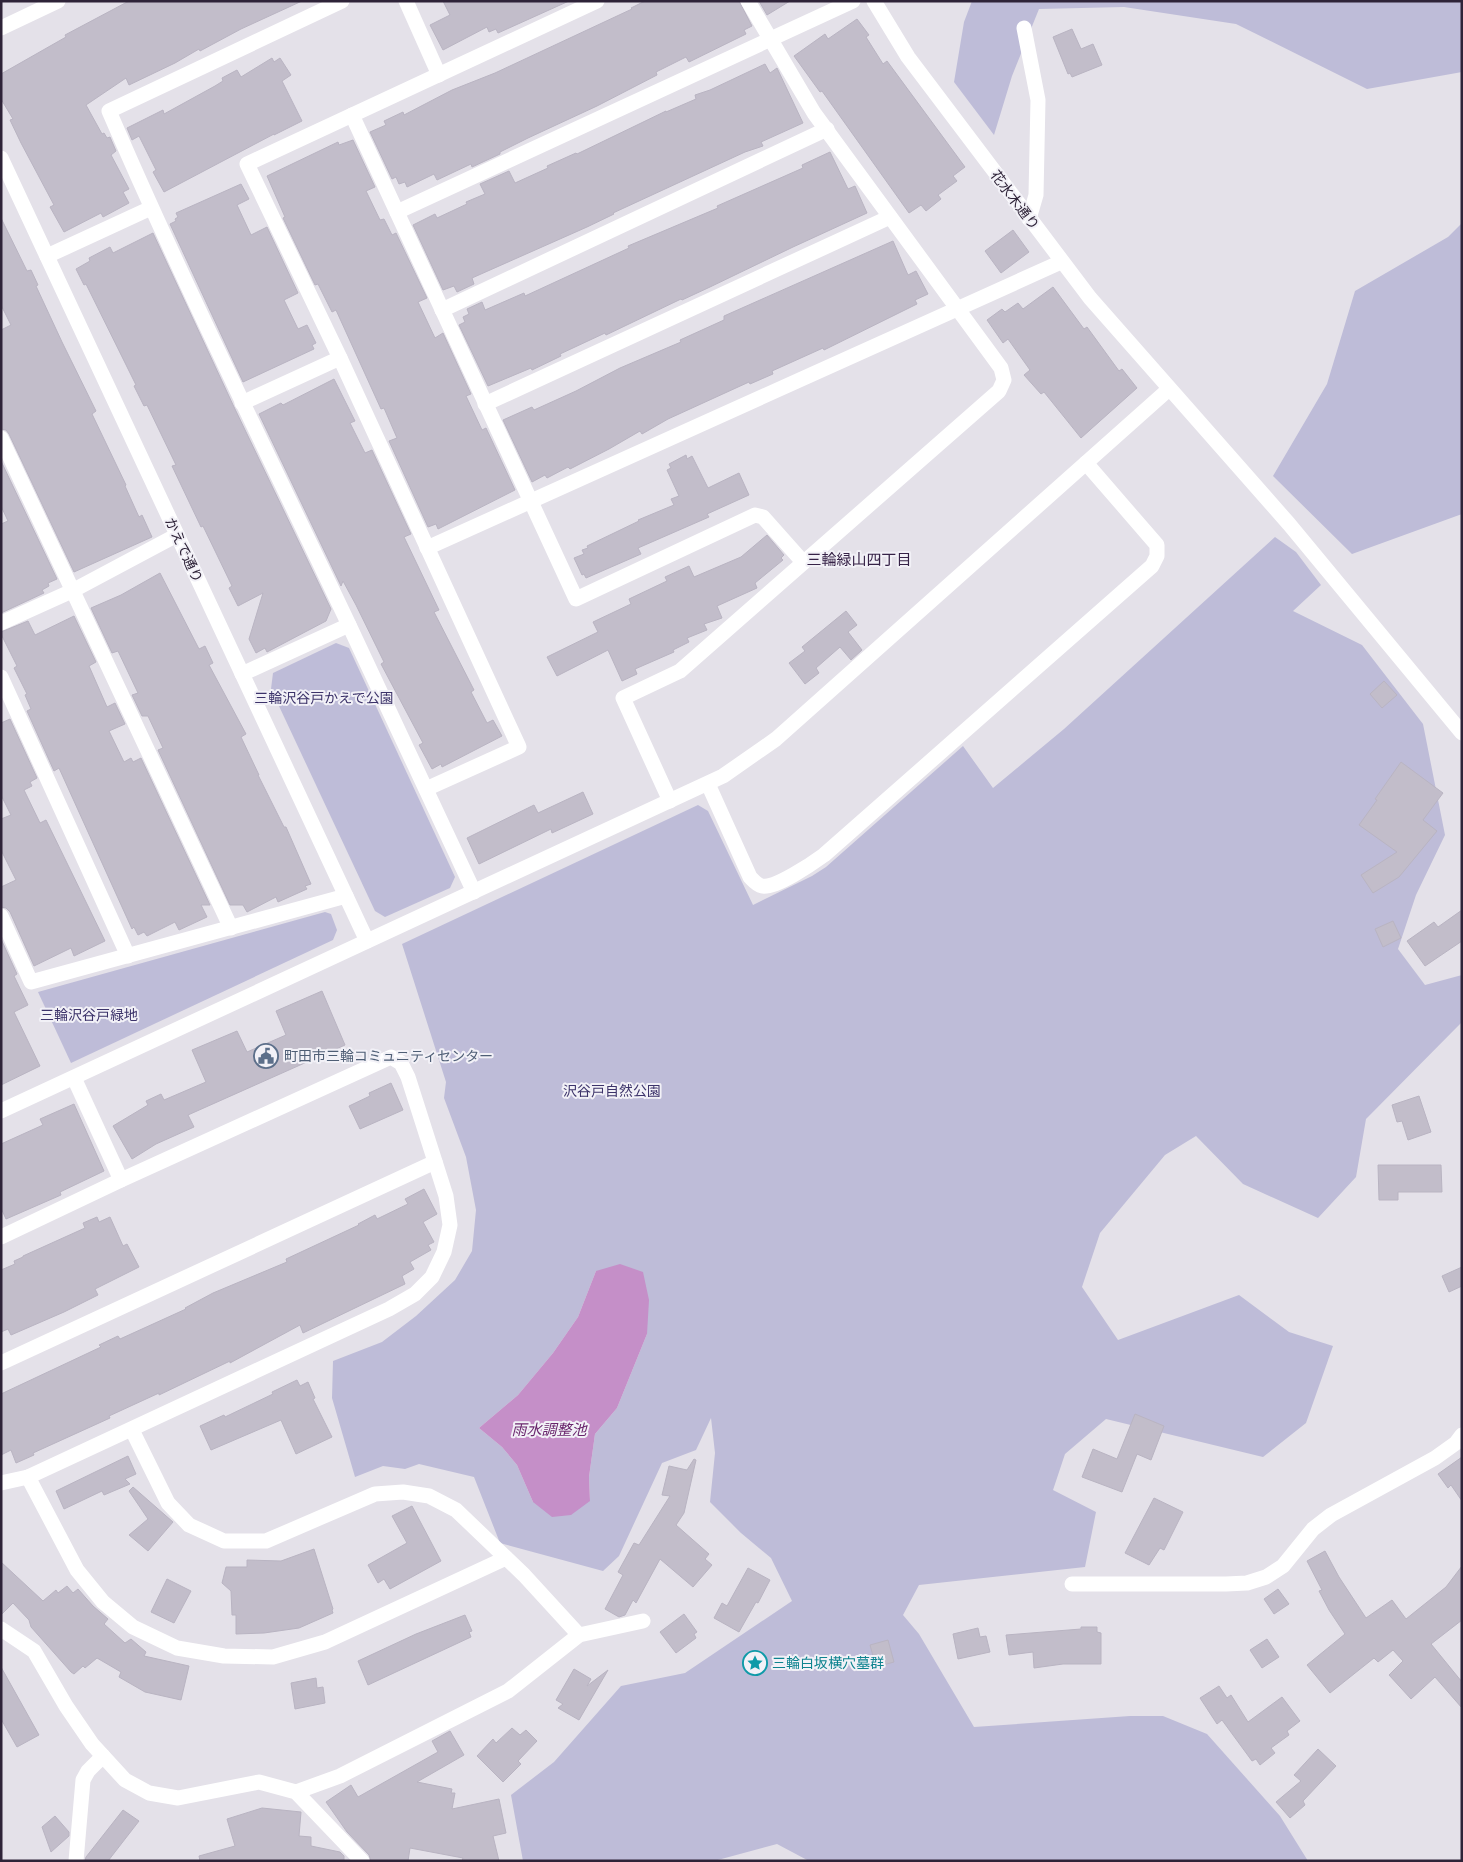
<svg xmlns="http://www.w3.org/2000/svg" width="1463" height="1862" font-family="'Alegreya Sans','Noto Sans JP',sans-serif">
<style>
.green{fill:#bebcd8;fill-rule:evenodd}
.water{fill:#c58fc8}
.building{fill:#c2bdca;stroke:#b9b4c2}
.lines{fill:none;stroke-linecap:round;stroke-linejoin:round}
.minor{stroke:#fff;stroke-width:15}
.labels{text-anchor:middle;stroke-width:4;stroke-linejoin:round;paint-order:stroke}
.street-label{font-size:14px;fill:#2e2338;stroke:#f2f1f7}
.park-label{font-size:14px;fill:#3c336a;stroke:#f2f1f7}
.service-label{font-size:14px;fill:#4e5e75;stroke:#f2f1f7;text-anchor:start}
.culture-label{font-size:14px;fill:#0d838f;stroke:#f2f1f7;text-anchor:start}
.neighbourhood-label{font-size:15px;fill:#362247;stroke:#f2f1f7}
.water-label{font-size:15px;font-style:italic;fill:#69256c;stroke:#f2f1f7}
</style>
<rect width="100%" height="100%" fill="#e4e1e9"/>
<g class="green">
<path d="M972,1h490v71l-95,17 -131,-65 -112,-17 -85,2 -27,67 -18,59 -40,-53 10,-60z"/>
<path d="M1462,223v291l-110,40 -79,-78 54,-92 28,-93 93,-54z"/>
<path d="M1275,537l21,15 25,33 -28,26 69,34 61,79 22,111 -29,60 -18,54 27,36 37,-10v47l-96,97 -10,58 -38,41 -75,-34 -47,-48 -31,19 -65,78 -18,54 36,53 121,-45 50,37 44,14 -27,77 -43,34 -157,-38 -41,35 -12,36 43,22 -11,55 -166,18 -16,30 16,19 55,93 156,-11h33l44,18 73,82 28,45h-499l-32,-17 -63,17h-191l-12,-66 43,-33 67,-76 64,-13 107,-72 -21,-43 -30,-25 -31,-31 5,-49 -4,-35 -15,32 -34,13 -43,93 -16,15 -103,-28 -26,-66 -55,-13 -14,5 -22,-3 -28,11 -23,-79 1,-37 49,-19 34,-26 39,-36 17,-29 4,-41 -10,-53 -22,-59 2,-16 -44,-138 296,-139 10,6 45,94 59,-29 14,-9 137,-121 30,42 71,-59zM596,1271l51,63 -30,74 -22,26 -6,43 1,24 -57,1 -16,-37 -15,-18 -23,-19 39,-33 35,-42 25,-36z"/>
<path d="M336,643l13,5 106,229 -5,11 -65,29 -10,-6 -104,-222 2,-16z"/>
<path d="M325,912l6,2 6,16 -4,10 -262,123 -33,-71z"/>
</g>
<path class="water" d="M620,1264l23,8 6,28 -2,34 -30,74 -22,26 -6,43 1,24 -19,14 -19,2 -19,-15 -16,-37 -15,-18 -23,-19 39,-33 35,-42 25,-36 18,-46z"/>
<g class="building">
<path d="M129,1h173l-61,28 -41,22 -1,-2 -24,14 -46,22 -3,-7 -40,27 16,29 2,-1 3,5 3,-1 6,14 -5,4 18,34 -6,3 6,11 -26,14 -2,-4 -37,19 -14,-25 4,-2 -33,-62 -11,-23 3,-1 -12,-20v-25l65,-37 -1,-2z"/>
<path d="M443,1h126l-71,32 -2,-4 -7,3 -2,-5 -44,23 -13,-25 20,-10z"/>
<path d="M645,1h94l13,25 -8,4 2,4 -57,28 -3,-5 -30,15 1,3 -60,31 -69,32 -28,14v2l-28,13 -1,-3 -34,16 -3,-6 -27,13 -2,-5 -6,2 -3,-7 -4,2 -22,-47 16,-7 -2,-4 19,-9 1,3 48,-25 43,-17 137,-64 -1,-1z"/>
<path d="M759,1h31l-23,14z"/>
<path d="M857,19l12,16 -3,2 17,27 4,-3 78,106 -12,9 4,5 -19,14 3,4 -15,12 -5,-6 -12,8 -87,-122 -2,1 -26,-36 31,-22 3,5z"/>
<path d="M1072,29l9,20 12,-5 9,21 -30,12 -2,-4 -2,1 -15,-37z"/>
<path d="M272,58l2,4 6,-4 11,17 -9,6 20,40 -28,14v-1l-110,58 -11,-20 3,-2 -17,-34 -7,4 -5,-12 36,-18 1,4 51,-28 8,-5 -1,-3 15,-8 4,7z"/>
<path d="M765,64l5,9 7,-5 26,55 -42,19 2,4 -18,6 -132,61 1,1 -27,13 -115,51 2,6 -17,8 -3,-6 -11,4 -30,-65 22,-11 2,4 30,-14 -1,-2 19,-8 -5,-10 29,-13 6,12 33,-15 -1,-2 29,-13 1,1 89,-43v1l30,-13 -1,-4 15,-5z"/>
<path d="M353,140l22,47 -9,4 14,29 4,-1 8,16 4,-2 31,65 -9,4 17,36 8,-5 28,61 -5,2 16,34 4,-2 29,62 -77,39 -2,-5 -8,3 -39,-86 8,-3 -13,-30 -3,1 -45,-99 -4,2 -14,-28 -3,1 -32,-67 2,-1 -18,-41 71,-34 1,3z"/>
<path d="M830,152l18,37 7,-3 12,27 -74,34 -83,40 -28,13 -1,-1 -75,36 -1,-2 -45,21 1,2 -29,14 -1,-2 -43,18 -29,-61 6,-3 -2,-5 6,-3 -2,-5 15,-7 3,8 39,-17 1,3 104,-48 -1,-2 90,-38 -1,-2 86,-38 -1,-3z"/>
<path d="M241,184l8,15 -12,6 14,30 16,-8 31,66 -14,7 14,29 9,-4 9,18 -4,2 2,4 -71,33 -73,-158 6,-3 -1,-2 3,-2 -2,-4z"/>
<path d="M1,218l26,53 4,-1 7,15 -2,1 26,56 34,69 -4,3 34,71 -1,1 14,31 3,-2 10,22 -78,35 -65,-138 -3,-4 -5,-1v-99l10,-5 -10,-20z"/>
<path d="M1013,230l16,22 -28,21 -16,-22z"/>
<path d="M153,233l81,174 97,202 -5,12 -59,31 -2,-4 -9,5 -7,-14 14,-46 -25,13 -9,-18 3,-2 -29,-60 -2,1 -29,-61 4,-1 -29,-60 -3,1 -10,-20 2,-1 -50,-101 -2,1 -8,-16 14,-8 -1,-3 21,-11 3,6z"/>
<path d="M893,241l15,34 8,-4 12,23 -13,6 2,4 -93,46 -1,-2 -51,23 1,3 -23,10 -1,-2 -81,37 -26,15 -2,-3 -31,18 -39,20 -2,-2 -21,11 -2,-3 -13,7 -29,-62 29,-13 2,3 42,-19 44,-23 61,-26 -1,-2 44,-20v-4z"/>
<path d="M1053,287l31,42 3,-2 32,44 3,-2 15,19 -56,50 -37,-46 -3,2 -17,-19 6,-5 -22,-31 -5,4 -16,-23 15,-11 3,3 13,-9 5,6z"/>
<path d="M334,379l21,42 -5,2 15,30 7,-3 39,84 -7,3 35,73 -5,2 40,78 -3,2 16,31 6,-3 9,16 -60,31 -1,-3 -9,5 -13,-24 4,-2 -42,-79 3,-2 -28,-57 -13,-24 -2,5 -82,-172 22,-11 2,2z"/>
<path d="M686,455l1,4 5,-3 16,32 31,-15 10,22 -42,19 2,3 -71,31 3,6 -55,24 -2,-4 -2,1 -8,-17 10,-4 -2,-4 6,-2 -1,-2 52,-25 -1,-1 36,-15 -3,-6 8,-3 -12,-26 4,-2 -2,-4z"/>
<path d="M1,461l56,118 -9,4 1,3 -7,4 2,3 -43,20v-89l7,-3 -7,-15z"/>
<path d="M767,535l17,20 -3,3 2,2 -28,23 2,5 -40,18 5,12 -18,6 3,6 -20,8 2,4 -16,8 1,2 -39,17 2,5 -15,7 -14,-31 -51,26 -10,-19 51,-25 -5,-10 38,-18 -2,-5 38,-18 -2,-4 24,-11 5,11 47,-20z"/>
<path d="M160,573l39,76 6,-3 8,17 -4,2 37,69 -5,3 18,38h-1l26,52h2l25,57 -6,2 2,3 -29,13 -2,-5 -29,15 -4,-7h-13l-72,-155 5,-2 -15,-32h-6l-10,-21 6,-2 -20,-42 -6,2 -21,-45 30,-13z"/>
<path d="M846,611l11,14 -9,7 14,18 -11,10 -11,-13 -24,21 3,5 -14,11 -16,-21 16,-12 -3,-4z"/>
<path d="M74,616l22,46 -7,4 18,41 8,-4 10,21 -16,7 15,31 7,-4 2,4 8,-4 69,147h-9l6,12 -28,13 -4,-8 -28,14 -3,-4 -6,3 -4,-8 -2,2 -73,-161 -5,3 -27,-60 4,-2 -6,-14 2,-1 -13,-26 3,-2 -16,-32v-2l27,-11 7,14z"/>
<path d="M1384,681l13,14 -15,13 -12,-14z"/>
<path d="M10,719l27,59 -7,4 2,4 -8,4 16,33 6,-3 59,121 -31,15 -3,-8 -37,18 -24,-54 -4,-4 -5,-1v-20l15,-7 -15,-30v-31l10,-4 -10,-20v-72z"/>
<path d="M1401,762l42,31 -20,27 14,11 -38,46 -26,16 -12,-18 36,-23 -38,-27 18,-25 -2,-1z"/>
<path d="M583,792l10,22 -41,19 -1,-4 -72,35 -12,-26 67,-33 4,8z"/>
<path d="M1462,910v31l-37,25 -18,-25 27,-19 4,5z"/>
<path d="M1393,921l8,17 -18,9 -8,-18z"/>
<path d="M1,939l16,35 -3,2 14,29 -14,7 26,54 -39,19z"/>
<path d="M322,991l23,54 -157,70 6,12 -38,17 -24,15 -19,-33 35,-21 -2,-4 15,-7 3,6 42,-18 -14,-32 45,-19 10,21 39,-17 -10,-24z"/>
<path d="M391,1083l12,27 -43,19 -11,-23 21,-10 -1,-3z"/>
<path d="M1419,1096l12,36 -23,8 -6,-19 -5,1 -5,-17z"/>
<path d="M74,1104l30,67 -44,21 1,3 -55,24 -5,-11v-64l42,-19 -3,-6z"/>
<path d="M1378,1165h63l1,27h-44v8h-19z"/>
<path d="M424,1189l13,25 -14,8 11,20 -6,3 3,5 -21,12 4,7 -12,7 3,8 -102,49 -3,-8 -70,38v-2l-71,34v-2l-50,23 1,2 -77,35 1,2 -18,8 -5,-13 -10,5v-61l100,-47 -2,-2 19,-9 2,3 66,-30 -1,-1 28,-15 74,-31 -1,-3 73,-34 -1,-1 17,-9 2,4 31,-15 -3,-5z"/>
<path d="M97,1217l2,5 11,-5 13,29 4,-2 12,23 -44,22 3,6 -34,17 -53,23 -3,-6 -7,3v-62l14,-6 -1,-3 9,-4v-1l62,-28 -2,-5z"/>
<path d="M1462,1267v19l-13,6 -7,-16z"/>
<path d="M297,1380l3,6 8,-4 7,16 -2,1 19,38 -36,17 -15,-34 -70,30 -11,-24 24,-11 1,2 48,-23 -1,-2z"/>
<path d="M1135,1414l29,12 -13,34 -14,-6 -15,38 -40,-15 11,-28 24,10z"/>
<path d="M128,1456l8,18 -11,5 5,5 -26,11 -2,-4 -38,18 -8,-18z"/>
<path d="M1462,1457v44l-11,-16 -3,3 -10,-14z"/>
<path d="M694,1459l2,1 -12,53 -8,12 33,29 -4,5 7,6 -19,22 -33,-28 -24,44 -3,-3 -8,15 -6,2 -14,-8 18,-34 -5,-3 16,-29 5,2 31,-49 -8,-1 7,-29 18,4z"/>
<path d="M133,1487l40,35 -25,29 -19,-16 19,-16 -19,-28z"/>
<path d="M1154,1498l29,14 -19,38 -4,-2 -11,17 -24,-12z"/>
<path d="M412,1506l29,55 -51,28 -6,-10 -6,4 -10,-18 39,-22 -15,-27z"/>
<path d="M314,1549l19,60 -1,1 1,3 -34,15 -35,5 -28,1v-19h-4l-1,-24 -9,-8 4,-16h21v-7l34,1z"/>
<path d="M1325,1551l14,26 27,41 26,-18 14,19 40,-32 16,-21v54l-31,24 31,38v26l-27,-31 -24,22 -22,-24 14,-14 -10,-11 -15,12 -4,-4 -44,35 -23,-28 38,-31 -16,-24 -10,-19 3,-1 -15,-29z"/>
<path d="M1,1562l42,39 13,-11 2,3 9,-7 6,7 5,-4 15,17 15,13 -4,5 21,19 6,-4 15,13 -2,4 45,10 -8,34 -36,-8 -26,-15 2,-5 -24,-14 -12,10 -2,-2 -9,8 -3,-2 -40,-45 -2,-7 -16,-17 -12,12z"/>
<path d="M748,1568l22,12 -12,23 -2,-1 -17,30 -25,-14 8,-15 5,3z"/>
<path d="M167,1579l24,12 -17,32 -23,-11z"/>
<path d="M1278,1589l11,15 -15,10 -10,-15z"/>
<path d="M684,1614l13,18 -3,2 2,4 -20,15 -16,-21z"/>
<path d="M465,1615l7,16 -3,1 2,5 -103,48 -10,-24 58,-27z"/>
<path d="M1081,1627h16v5l4,1v31h-38l-29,4 -1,-16 -24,3 -3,-20 75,-6z"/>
<path d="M978,1628l2,9 6,-1 4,16 -32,7 -5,-25z"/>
<path d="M1267,1639l12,18 -17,11 -12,-18z"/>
<path d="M888,1640l6,22 -18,5 -6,-22z"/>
<path d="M1,1667l38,68 -22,12 -16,-28z"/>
<path d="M574,1669l17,10 -4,7 21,-16 -29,50 -21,-12 5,-4 -7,-4z"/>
<path d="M316,1678l1,10 6,-1 2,16 -30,6 -4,-26z"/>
<path d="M1219,1686l8,12 4,-3 17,27 34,-25 18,24 -13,10 2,4 -18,13 4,5 -15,12 -4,-6 -4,2 -30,-41 -5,4 -17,-26z"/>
<path d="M512,1728l8,7 6,-5 11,11 -19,20 3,3 -18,18 -26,-26 16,-17 3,4z"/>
<path d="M450,1731l14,24 -47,27 35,7 -1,4h4l-3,16 47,-10 7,34 -13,3 6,25h-37l1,-3 -53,-10 -2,13h-37l-2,-6 -22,-23 -21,-30 25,-17 7,12 80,-45 -6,-11z"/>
<path d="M1318,1749l18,17 -33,35 2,4 -15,13 -14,-16 25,-21 -7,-6z"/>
<path d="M262,1808l39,4 -2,24 12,1v9l29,6 4,4v5h-144l-1,-5 36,-10 -8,-27z"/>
<path d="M123,1810l16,11 -31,40h-23l1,-4z"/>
<path d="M55,1816l14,16v4l-18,16 -9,-25z"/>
</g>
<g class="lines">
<g class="minor">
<path d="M342,1l-233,110c75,174 159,343 240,514 42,88 83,178 125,267"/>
<path d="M406,1l33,74"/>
<path d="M874,1l34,56 182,241 199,226 173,209"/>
<path d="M1,28l57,-27"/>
<path d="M1024,28l14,72 -2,95 -7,24"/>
<path d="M352,115l224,484 179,-84 8,2 40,45"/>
<path d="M1,158l366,783"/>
<path d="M397,212l456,-211"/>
<path d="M47,256l104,-48"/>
<path d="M442,310l385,-181"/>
<path d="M242,403l98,-45"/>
<path d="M485,404l405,-187"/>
<path d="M1,438l230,490"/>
<path d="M427,548l634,-286"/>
<path d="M1,623l71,-32 105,-56"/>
<path d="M242,674l107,-49"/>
<path d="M1,677l127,279"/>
<path d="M708,784l42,93c3,3 7,8 12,9 13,3 51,-23 62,-31l328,-289 5,-10v-11l-71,-82"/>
<path d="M426,789l93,-42 -179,-389 -93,-194 350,-163"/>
<path d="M670,801l-47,-103 57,-27 319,-280 5,-11 -3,-12 -187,-255 -66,-112"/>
<path d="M1,916l30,66 315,-86"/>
<path d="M74,1078l47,102"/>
<path d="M1,1111l722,-335 53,-37 393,-350"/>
<path d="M1,1237l120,-57 270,-123 10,6 7,14 38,119 4,29 -6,27 -12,25 -17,17 -26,15 -361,168 -27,6"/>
<path d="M1,1363l434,-201"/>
<path d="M132,1430l36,73 21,22 35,16h42l109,-47 28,-2 26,4 27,14 68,65 55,60"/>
<path d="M28,1477l49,93 26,32 30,25 44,21 47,8 49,1 52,-15 181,-84"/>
<path d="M1072,1584h154l21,-1 19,-6 17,-11 30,-37 18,-14 104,-57 21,-15 6,-8"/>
<path d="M1,1629l33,22 32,55 26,38 33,36 24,13 29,5 81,-16 37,10 66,69"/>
<path d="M296,1792l44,-16 168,-85 71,-56 64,-14"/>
<path d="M76,1861l7,-81 5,-9 15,-15"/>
</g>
</g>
<defs>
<symbol id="civic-ring" viewBox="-11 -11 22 22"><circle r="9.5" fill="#f2f1f7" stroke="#5c6f8a" stroke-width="1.5"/><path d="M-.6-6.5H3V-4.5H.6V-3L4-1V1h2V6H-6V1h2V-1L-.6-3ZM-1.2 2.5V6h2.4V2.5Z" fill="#5c6f8a"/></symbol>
<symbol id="sight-ring" viewBox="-11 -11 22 22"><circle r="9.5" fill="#f2f1f7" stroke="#0f9aa8" stroke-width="1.5"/><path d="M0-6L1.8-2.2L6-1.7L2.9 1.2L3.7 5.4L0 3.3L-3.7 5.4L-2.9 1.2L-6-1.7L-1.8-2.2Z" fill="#0f9aa8"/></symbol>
</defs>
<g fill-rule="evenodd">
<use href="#civic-ring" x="252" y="1042" width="28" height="28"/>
<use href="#sight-ring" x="741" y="1649" width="28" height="28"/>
</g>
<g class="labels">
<g class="street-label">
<text transform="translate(1015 200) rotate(53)" y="5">花水木通り</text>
<text transform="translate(184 550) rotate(65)" y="5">かえで通り</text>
</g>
<g class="park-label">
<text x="324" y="703">三輪沢谷戸かえで公園</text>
<text x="89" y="1020">三輪沢谷戸緑地</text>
<text x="612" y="1096">沢谷戸自然公園</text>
</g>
<g class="service-label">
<text x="284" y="1061">町田市三輪コミュニティセンター</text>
</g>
<g class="culture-label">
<text x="772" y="1668">三輪白坂横穴墓群</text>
</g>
<g class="neighbourhood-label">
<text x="859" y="565">三輪緑山四丁目</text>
</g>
<g class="water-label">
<text x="549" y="1435">雨水調整池</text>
</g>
</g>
<rect width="1463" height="1862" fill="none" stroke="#2e2338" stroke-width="5"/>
</svg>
